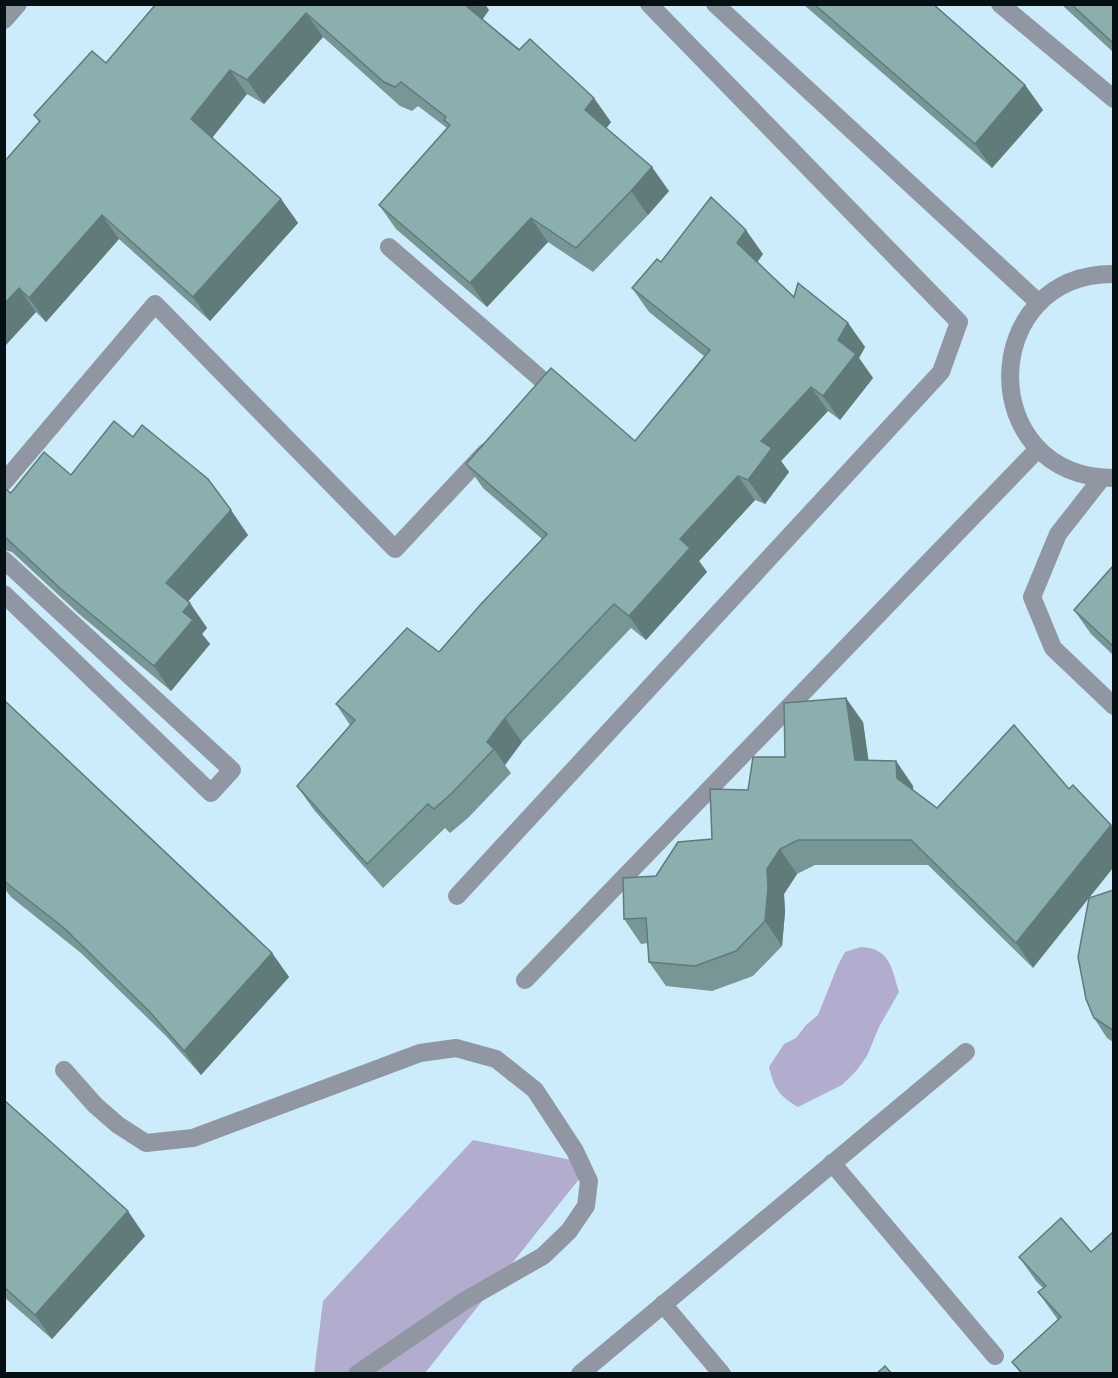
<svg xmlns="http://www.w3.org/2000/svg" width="1118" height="1378" font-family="Mulish,sans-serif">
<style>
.water{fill:#b2adce}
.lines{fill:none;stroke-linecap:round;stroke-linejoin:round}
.minor{stroke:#9197a2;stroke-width:18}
.wall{fill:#789696}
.shaded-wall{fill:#617a7a}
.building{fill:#8bafaf;stroke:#617a7a;stroke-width:1.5}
</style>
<rect width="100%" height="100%" fill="#ccecfb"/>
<g class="water">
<path d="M861,947c29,1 31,22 38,45l-20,35 -12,29 -10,14 -15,15 -44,22c-19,-11 -24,-19 -29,-40l15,-23 12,-6 10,-13 12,-10 20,-50 7,-13z"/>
<path d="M473,1140l118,24 -166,209 -111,1 9,-73z"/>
</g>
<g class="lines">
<g class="minor">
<path d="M715,4l324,299"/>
<path d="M1000,4l114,95"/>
<path d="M4,20l14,-16"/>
<path d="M389,247l159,138 -11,12"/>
<path d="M1114,274c-137,-1 -140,204 0,204"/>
<path d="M1102,478l-44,56 -26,63 21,51 61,58"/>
<path d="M4,482l151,-178 240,245 91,-97"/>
<path d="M4,560l228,210 -21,23 -207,-199"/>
<path d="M457,896l484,-524 18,-50 -310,-318"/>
<path d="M525,980l513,-531"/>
<path d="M64,1070l31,35 23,20 28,18 47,-5 227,-85 36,-5 40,11 39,31 40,61 14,30 -3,25 -17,25 -26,25 -79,45 -107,73"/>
<path d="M832,1163l163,193"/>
<path d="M663,1304l59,70"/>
<path d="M580,1374l386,-322"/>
</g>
</g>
<g class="wall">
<path d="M156,4l333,6 -7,9 129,103 -5,6 63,63 -21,24 -55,57 -45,-30 -61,65 -91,-78 -17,-24 68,-77 -29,-22 -6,5 -12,-5 -77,-69 -59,67 -17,-10 -35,44 69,61 17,24 -88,98 -91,-82 -73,83 -10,-10 -32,35v-185l35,-40 -5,-7 72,-52z"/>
<path d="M803,4h130l92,81 18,25 -51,58z"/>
<path d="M1061,4h52v48z"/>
<path d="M763,254l-6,8 37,35 54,26 17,24 -6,11 14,20 -33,42 -12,-9 -47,50 8,11 -24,32 -10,-4 -56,61 8,11 -61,68 -15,-12 -109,114 -17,23 6,8 -43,45 -18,15 -5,-5 -62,60 -69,-78 -17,-24 53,-61 -14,-21 103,-52 103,-113 -59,-51 -17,-24 169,-23 69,-85 -55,-44 -17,-24 29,-26z"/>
<path d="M71,475l177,60 -60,66 19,27 -5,6 8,10 -39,47 -92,-77 -67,-62 -8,-2v-62l7,5z"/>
<path d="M1113,566v89l-22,-21 -17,-24z"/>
<path d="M4,700l268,253 17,24 -88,98 -35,-39 -85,-83 -70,-56 -7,-9z"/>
<path d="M863,722l5,38 28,1 17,25v4l120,178 -105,-103h-113l-18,9 -13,20 1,18 -3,34 -29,30 -41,15 -46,-5 -17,-24 -1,-19 -7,1 -17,-25 32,-43 56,-37 73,-82z"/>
<path d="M1113,890v152l-6,-4 -13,-20z"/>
<path d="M4,1100l141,136 -93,103 -48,-42z"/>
<path d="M1061,1218l52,156h-92l-9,-12 46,-42 -20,-28 5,-4 -7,-7 -17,-24z"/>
</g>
<g class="shaded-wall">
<path d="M463,4h22l4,6 -11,16z"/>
<path d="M306,13l17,24 -59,67 -17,-24z"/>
<path d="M230,70l17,24 -39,49 -17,-24z"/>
<path d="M1025,85l18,25 -51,58 -17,-24z"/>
<path d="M594,98l17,24 -9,12 -17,-24z"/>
<path d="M652,167l17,24 -21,24 -17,-24z"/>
<path d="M281,199l17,24 -88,98 -17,-24z"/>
<path d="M102,215l17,24 -73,83 -17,-24z"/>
<path d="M531,218l17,24 -61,65 -17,-24z"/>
<path d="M746,230l17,24 -9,13 -17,-24z"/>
<path d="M19,288l17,24 -32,35v-43z"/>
<path d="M848,323l17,24 -6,11 14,20 -33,42 -17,-24 15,-56z"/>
<path d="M811,387l17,24 -47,50 8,11 -24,32 -17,-24 13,-39z"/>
<path d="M738,476l17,24 -56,61 8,11 -61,68 -17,-24 51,-77z"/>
<path d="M231,510l17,25 -65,72 -17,-24z"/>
<path d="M190,603l17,25 -5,6 8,10 -39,47 -17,-25 29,-54z"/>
<path d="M846,698l17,24 9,62 -17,-24z"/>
<path d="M505,718l17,24 -17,23 -11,-16 -7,-7z"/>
<path d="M896,761l17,25 1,16 -17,-24z"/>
<path d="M1111,825l2,4v39l-80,100 -17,-25z"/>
<path d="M780,849l17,25 -13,20 1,18 -3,34 -17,-25 2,-52z"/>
<path d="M272,953l17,24 -88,98 -17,-24z"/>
<path d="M128,1211l17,25 -93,103 -17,-24z"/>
</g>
<g class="building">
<path d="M156,4h308l55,46 11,-11 64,59 -9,12 67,57 -21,24 -55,57 -45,-30 -61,65 -91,-78 71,-80 -6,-5 2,-3 -45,-35 -6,5 -11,-5 -78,-69 -59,67 -17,-10 -39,49 90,80 -88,98 -91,-82 -73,83 -10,-10 -15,16v-142l36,-41 -6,-6 58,-64 14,12z"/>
<path d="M814,4h119l92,81 -50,59z"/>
<path d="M1071,4h42v39z"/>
<path d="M711,197l35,33 -9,13 57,54 4,-14 50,40 -10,17 18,14 -33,42 -12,-9 -50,54 11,7 -24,32 -10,-4 -58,63 10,9 -61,68 -15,-12 -109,114 -18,24 7,7 -43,45 -17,15 -6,-5 -61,60 -70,-78 58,-66 -19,-16 71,-76 32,24 42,-48 66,-70 -81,-70 85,-96 84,73 75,-91 -78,-62 25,-29 4,3z"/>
<path d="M114,421l19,16 9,-12 66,54 23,31 -65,73 24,20 -7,9 10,8 -39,46 -92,-76 -58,-54v-48l7,5 33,-41 27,23z"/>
<path d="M1113,566v80l-39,-36z"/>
<path d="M846,698l9,62 41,1 1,17 40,30 77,-83 55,64 4,-4 38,40 -95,118 -105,-103h-113l-18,9 -13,20 1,19 -3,33 -29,30 -41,15 -46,-4 -3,-44 -22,1 -1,-41 33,-2 22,-34 34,-3 -2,-50 38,1 5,-33h32l-1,-54z"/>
<path d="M4,700l268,253 -88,98 -35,-40 -85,-83 -60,-47z"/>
<path d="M1113,890v139h-2l-17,-11 -8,-19 -8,-42 11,-59z"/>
<path d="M4,1100l124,111 -93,104 -31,-28z"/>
<path d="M1061,1218l30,34 22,-20v142h-90l-11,-12 49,-45 -23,-25 8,-6 -27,-29z"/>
<path d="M885,1366l7,8h-16z"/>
</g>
<rect width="1118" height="1378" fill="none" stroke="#051015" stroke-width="12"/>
</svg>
